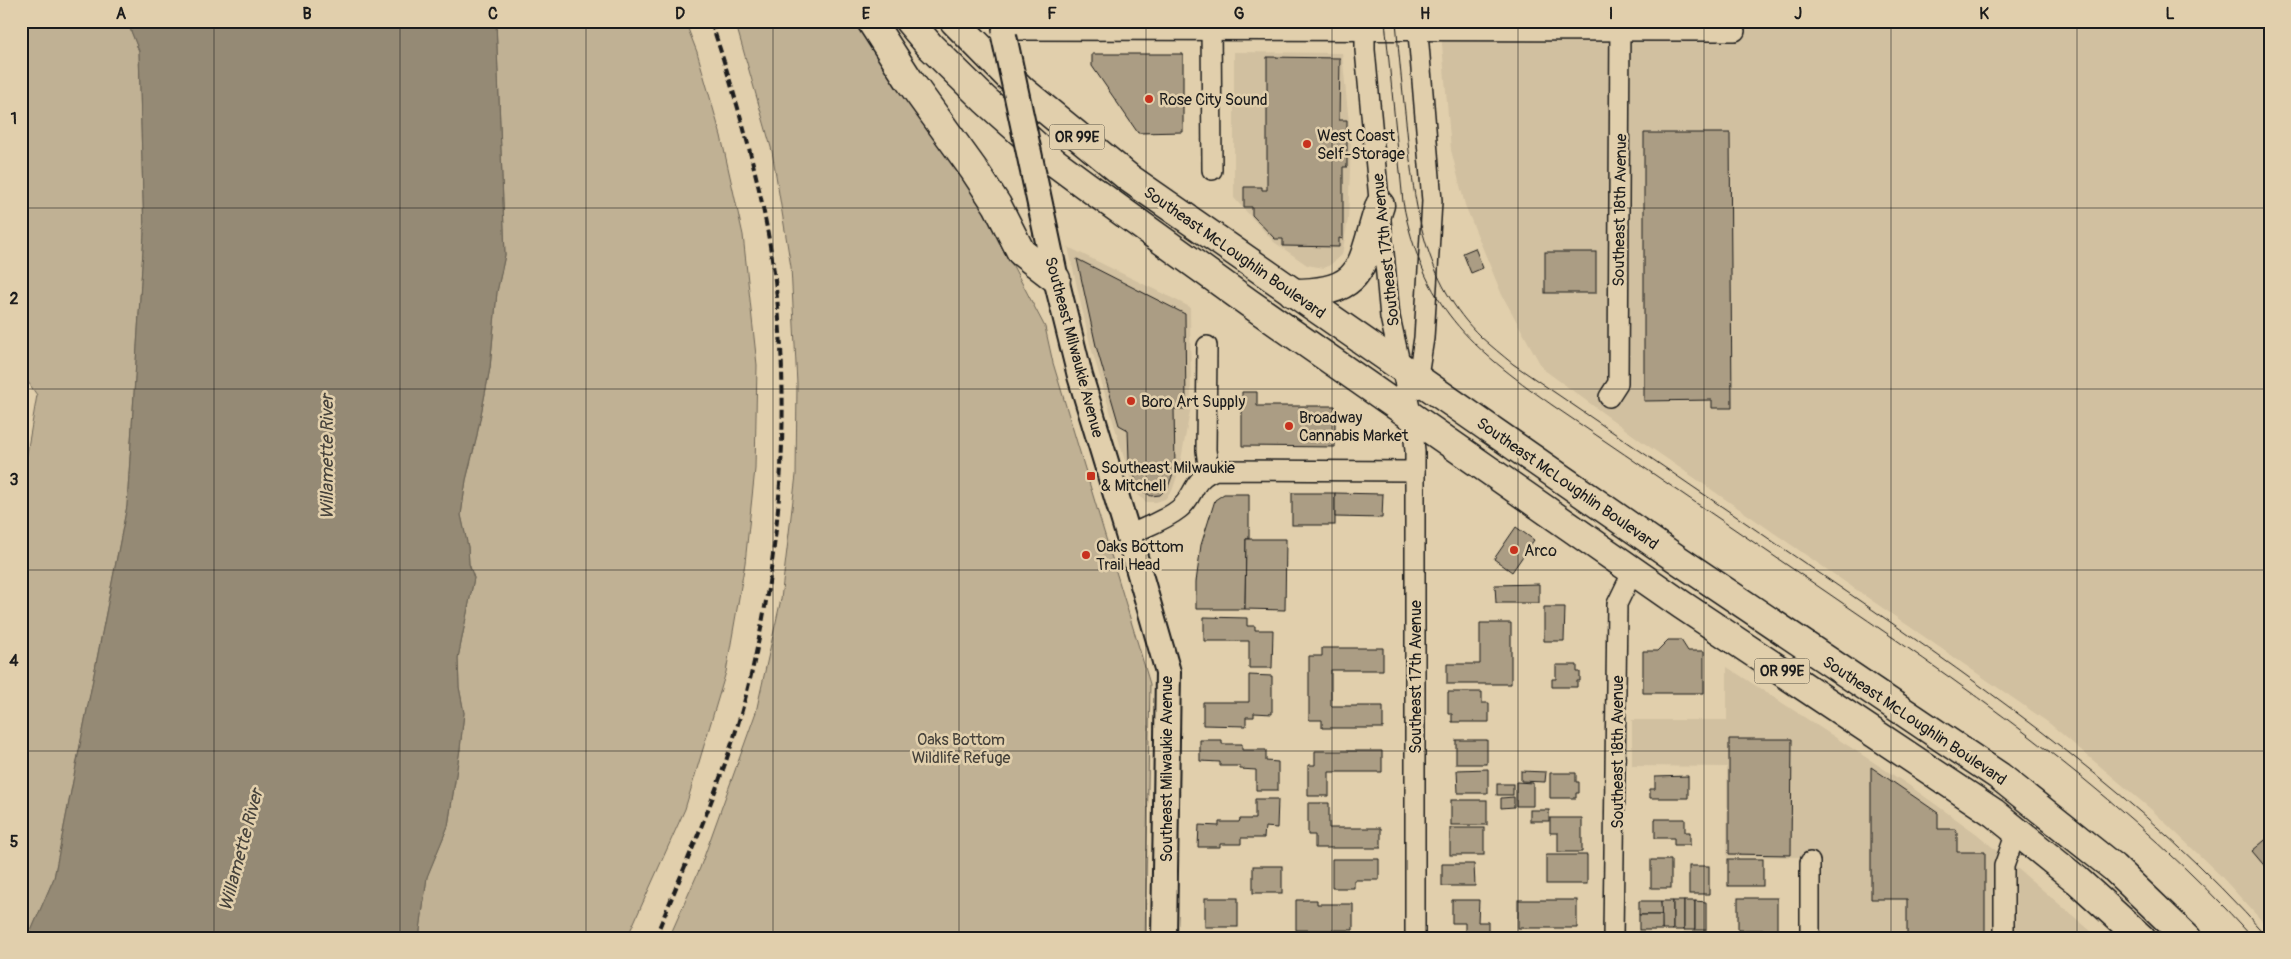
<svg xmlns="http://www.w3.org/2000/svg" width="2291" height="959" font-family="Pangolin,sans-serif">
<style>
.built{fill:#d1c0a0}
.green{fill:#c0b194;stroke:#6e6658}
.water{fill:#958a75;stroke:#655e51}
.building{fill:#ab9d84;stroke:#1c1c1c}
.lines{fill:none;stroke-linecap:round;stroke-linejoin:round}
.minor-casing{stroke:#1c1c1c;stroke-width:22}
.major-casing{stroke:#1c1c1c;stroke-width:28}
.highway-casing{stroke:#1c1c1c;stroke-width:31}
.minor{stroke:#e1cfac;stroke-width:19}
.major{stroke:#e1cfac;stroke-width:24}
.highway{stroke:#e1cfac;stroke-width:28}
.tram{stroke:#1c1c1c;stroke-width:1}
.rail{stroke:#1c1c1c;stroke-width:4;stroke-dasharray:8 4;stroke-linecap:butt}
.major-bridge-casing{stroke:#1c1c1c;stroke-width:28;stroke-linecap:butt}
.major-bridge{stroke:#e1cfac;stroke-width:24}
.grid{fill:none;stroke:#1c1c1c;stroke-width:1;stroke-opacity:0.55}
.poi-dot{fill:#c8321e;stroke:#e1cfac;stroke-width:2}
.labels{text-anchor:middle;stroke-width:5;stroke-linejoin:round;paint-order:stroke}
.shield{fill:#e1cfac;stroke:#575247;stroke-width:1}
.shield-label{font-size:15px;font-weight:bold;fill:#1c1c1c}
.poi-label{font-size:16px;fill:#1c1c1c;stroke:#e1cfac;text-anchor:start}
.street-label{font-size:16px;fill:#1c1c1c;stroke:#e1cfac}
.park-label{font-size:16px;fill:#45413a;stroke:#e1cfac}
.water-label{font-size:18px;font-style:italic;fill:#46423b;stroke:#e1cfac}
.neatline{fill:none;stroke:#1c1c1c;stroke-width:2}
.grid-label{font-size:16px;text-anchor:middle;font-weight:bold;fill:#1c1c1c}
</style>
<rect width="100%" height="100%" fill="#e1cfac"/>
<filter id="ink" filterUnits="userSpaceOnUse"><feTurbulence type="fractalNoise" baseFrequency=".02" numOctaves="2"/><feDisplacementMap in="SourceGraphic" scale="10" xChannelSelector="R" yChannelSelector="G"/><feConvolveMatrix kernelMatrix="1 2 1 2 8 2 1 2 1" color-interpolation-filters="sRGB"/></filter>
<g filter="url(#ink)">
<g class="built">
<path d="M1440,21h830v909l-50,-55 -67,-64 -104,-88 -405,-280 -101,-74 -41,-74 -37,-90 -14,-55z"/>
<path d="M1234,52l108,1 9,90 -3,76 -6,36 -12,10 -6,3 -17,-3 -33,-23 -40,-44z"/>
<path d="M1068,247l122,60 1,99 -12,64 -7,21 -7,8 -9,3h-10l-12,-11 -44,-147z"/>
<path d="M1727,667l180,117 70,50 122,104h-291v-81h-81v-90l-95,-1v-46h95z"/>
</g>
<g class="green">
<path d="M21,21h106l12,30 5,183 -17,272 -73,372 -26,60h-7v-287l5,-5 -5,-32v-126l16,-93 -16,-23z"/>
<path d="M496,21h189l12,31 24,84 22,99 14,130 -2,104 -10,94 -19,109 -41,137 -58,129h-208l8,-62 21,-50 12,-77 4,-36 -5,-26 -1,-29 16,-80 -5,-14 -1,-17 -7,-32 5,-35 10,-40 14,-72 7,-76 8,-37z"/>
<path d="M735,21h125l98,140 87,166 8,36 97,321 -5,254h-476l31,-70 56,-156 25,-113 15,-124 1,-91 -6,-117 -19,-116z"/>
</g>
<path class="water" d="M127,21h369l9,234 -8,37 -7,76 -14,72 -10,40 -5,35 7,32 1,17 5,14 -16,80 1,29 5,26 -4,36 -12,77 -21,51 -8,61h-391l26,-60 73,-372 17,-272 -5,-183z"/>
<g class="building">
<path d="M1092,54h91v78l-45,1 -46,-67z"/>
<path d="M1267,57l73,1 -1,62h8v47h-4v72l-4,-1v9l-56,-1v-7h-8l-23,-24v-8h-8v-20h18v3h5z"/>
<path d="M1644,133h86l2,275h-20v-8l-68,1z"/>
<path d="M1475,248l8,20 -12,5 -8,-20z"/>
<rect x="1545" y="252" width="51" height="41"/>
<path d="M1077,259l108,55 1,95h-12l1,59 -7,19 -8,8 -9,1 -13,-8 -9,-28 -1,-30 -9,-5 -23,-79z"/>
<path d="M1242,392h15v14h78v41l-93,-1z"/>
<rect x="1292" y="493" width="43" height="32"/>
<path d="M1335,493l48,1 -1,24 -47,-1z"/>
<path d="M1224,494h25v45h-3l-1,70h-49v-27l5,-37 14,-45z"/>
<path d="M1516,527l18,13 -22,32 -18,-13z"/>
<path d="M1246,539h40l-1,71 -40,-1z"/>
<path d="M1539,584v19h-43l-1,-18z"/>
<path d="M1544,607h21l-1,34h-20z"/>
<path d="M1204,617l43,1v8h8v4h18l-1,38h-23v-27h-45z"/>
<path d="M1480,623h31v61h-64v-20h33z"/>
<path d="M1668,640h13l7,11h16v42h-61v-42h14z"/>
<path d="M1322,648h61v22h-52v36h52v22h-61v-8h-13v-64h13z"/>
<path d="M1556,665h21v7h3v9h-3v6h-25v-8h4z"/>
<path d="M1249,675l23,1v38l-18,-1v4h-8v9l-43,-1v-23h46z"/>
<path d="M1448,692h34v11h7v19h-37v-8h-4z"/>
<path d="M1729,739h63l-1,116 -62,-1z"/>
<path d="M1200,740h22v4h20v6h24v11l12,1v28h-22v-20l-16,-1v-3h-20v-4l-20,-1z"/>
<rect x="1456" y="740" width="31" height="24"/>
<path d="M1315,751h67v21h-53v24h-21v-31h7z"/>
<path d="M1871,767l67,46v16h17l2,4v19h28v86h-78v-39h-36z"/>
<path d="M1488,769v24h-30l-1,-23z"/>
<path d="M1521,771l25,1 -1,10 -24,-1z"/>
<path d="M1550,773h26v9h3v11h-3v5h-26z"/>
<path d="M1688,776v22h-38v-9h5v-12z"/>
<path d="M1516,782l17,1v23h-17z"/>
<rect x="1497" y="784" width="16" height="11"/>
<path d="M1514,797v10l-13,1v-10z"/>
<path d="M1255,799h23l-1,29 -12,-1 -1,11h-23v6h-21v3h-22l1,-22 20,1v-4h20l1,-3h15z"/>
<rect x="1451" y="800" width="36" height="25"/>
<path d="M1308,803h21v25h52v20h-66v-13h-7z"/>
<rect x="1530" y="810" width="19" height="11"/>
<path d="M1550,818h32v34h-24v-19h-8z"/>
<path d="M1655,819h30v13h5v13h-16v-7h-19z"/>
<rect x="1450" y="828" width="34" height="27"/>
<path d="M2270,836v32l-2,2 -16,-19z"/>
<rect x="1546" y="855" width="41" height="29"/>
<path d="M1332,859h47v21h-25v8h-22z"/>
<rect x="1728" y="859" width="35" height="27"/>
<rect x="1651" y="860" width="20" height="28"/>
<path d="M1442,864h32l1,22h-33z"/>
<rect x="1253" y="866" width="29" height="27"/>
<rect x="1689" y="866" width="20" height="28"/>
<rect x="1205" y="898" width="33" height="29"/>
<rect x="1738" y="898" width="39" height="32"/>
<path d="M1296,900h21v4h36v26h-57z"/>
<path d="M1452,900h27l-1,22h10v13h-23v-12h-13z"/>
<rect x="1518" y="900" width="59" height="28"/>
<path d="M1639,901h22l1,14h-23z"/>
<path d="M1661,901h12v29h-11z"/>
<rect x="1673" y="901" width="11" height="29"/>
<rect x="1684" y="901" width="11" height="29"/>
<path d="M1695,901l11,1v28h-11z"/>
<rect x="1639" y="915" width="23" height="15"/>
</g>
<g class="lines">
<defs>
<g id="minor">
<path d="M1211,21l1,149"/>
<path d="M1365,21v29l25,267 22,100 3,34v487"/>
<path d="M1002,30l733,1"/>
<path d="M1207,346l-1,104 3,23"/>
<path d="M1416,389l8,-51 8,-137 -15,-180"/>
<path d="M1609,397l9,-14 2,-362"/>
<path d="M1129,535c16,-8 35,-14 50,-26 17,-13 11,-29 37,-39l199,1"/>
<path d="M1810,862v76"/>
<path d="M1613,938l4,-334 16,-33"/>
<path d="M2004,938v-72l13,-36"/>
</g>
<path id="major" d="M1034,176l22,103 24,97 57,188 31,108 -4,266"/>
<g id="highway">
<path d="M871,21l38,59 65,90 23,35 24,47 35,27"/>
<path d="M909,21l21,25 55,54 68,61 31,23 165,119 433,302 312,208 83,67 64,58"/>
<path d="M954,21l68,69 107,88 548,381 322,217 114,91 74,71"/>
<path d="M1293,293c74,0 67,-28 87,-88"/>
</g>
</defs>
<use href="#minor" class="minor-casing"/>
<use href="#major" class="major-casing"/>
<use href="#highway" class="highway-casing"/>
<use href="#minor" class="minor"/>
<use href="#major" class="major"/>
<use href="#highway" class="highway"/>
<g class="tram">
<path d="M1385,21l18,181c20,105 66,144 149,203 97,66 193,131 289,197 147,100 292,203 412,336"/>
<path d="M1396,21c3,37 7,73 11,110 7,74 17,151 74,206 10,9 21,18 32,27 110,75 221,151 331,226 151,104 302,210 424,348"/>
</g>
<path class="rail" d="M655,938c32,-78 67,-154 89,-235 37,-141 49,-294 29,-438 -12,-84 -36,-164 -62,-244"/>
<defs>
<path id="major-bridge" d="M1004,36l30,140"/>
</defs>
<use href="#major-bridge" class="major-bridge-casing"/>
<use href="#major-bridge" class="major-bridge"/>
</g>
</g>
<path class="grid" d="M214,21v917M400,21v917M586,21v917M773,21v917M959,21v917M1146,21v917M1332,21v917M1518,21v917M1704,21v917M1891,21v917M2077,21v917M21,208h2249M21,389h2249M21,570h2249M21,751h2249"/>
<g class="poi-dot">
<circle cx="1149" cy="99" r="5"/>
<circle cx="1307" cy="144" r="5"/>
<circle cx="1131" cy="401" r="5"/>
<circle cx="1289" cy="426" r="5"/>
<rect x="1086" y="471" width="10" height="10" rx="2.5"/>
<circle cx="1514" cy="550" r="5"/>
<circle cx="1086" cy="555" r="5"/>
</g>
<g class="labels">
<g class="shield">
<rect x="1049.5" y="124.5" width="55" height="25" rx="4"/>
<rect x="1754.5" y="658.5" width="55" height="25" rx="4"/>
</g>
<g class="shield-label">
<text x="1077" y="142">OR 99E</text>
<text x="1782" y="676">OR 99E</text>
</g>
<g class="poi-label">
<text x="1159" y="105">Rose City Sound</text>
<text x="1317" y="141">West Coast<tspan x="1317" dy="18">Self-Storage</tspan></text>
<text x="1141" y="407">Boro Art Supply</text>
<text x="1299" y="423">Broadway<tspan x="1299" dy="18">Cannabis Market</tspan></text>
<text x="1101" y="473">Southeast Milwaukie<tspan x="1101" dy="18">&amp; Mitchell</tspan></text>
<text x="1096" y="552">Oaks Bottom<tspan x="1096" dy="18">Trail Head</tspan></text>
<text x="1524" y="556">Arco</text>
</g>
<g class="street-label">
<text transform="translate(1619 210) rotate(-89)" y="6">Southeast 18th Avenue</text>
<text transform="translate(1385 250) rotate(-96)" y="6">Southeast 17th Avenue</text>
<text transform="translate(1235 252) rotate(35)" y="6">Southeast McLoughlin Boulevard</text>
<text transform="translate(1075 347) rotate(75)" y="6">Southeast Milwaukie Avenue</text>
<text transform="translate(1568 483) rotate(35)" y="6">Southeast McLoughlin Boulevard</text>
<text transform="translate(1415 677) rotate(-90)" y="6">Southeast 17th Avenue</text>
<text transform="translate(1915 720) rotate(34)" y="6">Southeast McLoughlin Boulevard</text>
<text transform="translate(1617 752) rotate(-90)" y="6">Southeast 18th Avenue</text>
<text transform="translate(1166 769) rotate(-90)" y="6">Southeast Milwaukie Avenue</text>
</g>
<g class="park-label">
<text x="961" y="745">Oaks Bottom<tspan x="961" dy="18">Wildlife Refuge</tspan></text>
</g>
<g class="water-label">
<text transform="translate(327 457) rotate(-90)" y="6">Willamette River</text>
<text transform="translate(241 850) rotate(-75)" y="6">Willamette River</text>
</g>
</g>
<rect width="2291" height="959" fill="none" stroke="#e1cfac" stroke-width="55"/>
<rect x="28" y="28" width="2236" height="904" class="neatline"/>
<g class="grid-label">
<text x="121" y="19">A</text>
<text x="307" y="19">B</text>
<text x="493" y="19">C</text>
<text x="680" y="19">D</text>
<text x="866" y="19">E</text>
<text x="1052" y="19">F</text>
<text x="1239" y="19">G</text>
<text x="1425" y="19">H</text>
<text x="1611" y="19">I</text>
<text x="1798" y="19">J</text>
<text x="1984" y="19">K</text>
<text x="2170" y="19">L</text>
<text x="14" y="124">1</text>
<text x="14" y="304">2</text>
<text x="14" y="485">3</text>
<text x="14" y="666">4</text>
<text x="14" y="847">5</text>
</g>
</svg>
